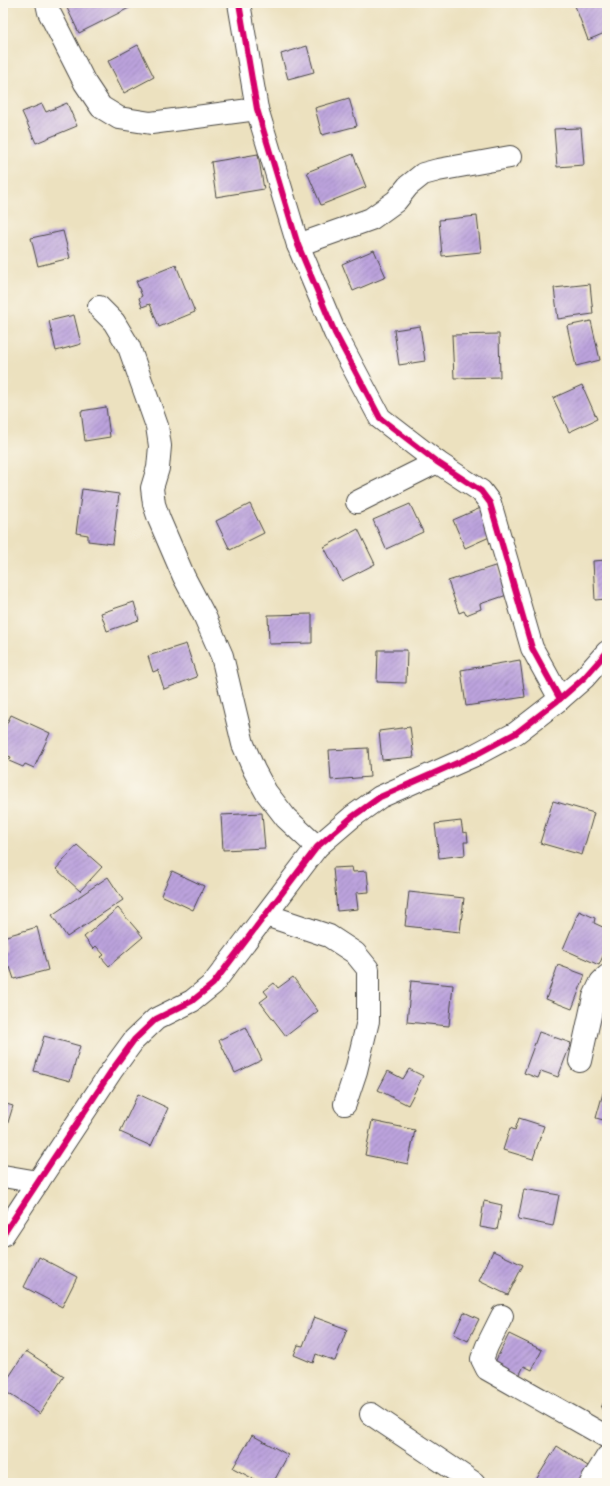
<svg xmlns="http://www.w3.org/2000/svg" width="610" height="1486" font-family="'Comic Neue',sans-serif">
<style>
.building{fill:url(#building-hatch)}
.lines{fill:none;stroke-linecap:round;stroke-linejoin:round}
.minor-casing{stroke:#484641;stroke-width:24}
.minor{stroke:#fff;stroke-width:22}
.cycleway-casing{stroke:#fbf7ec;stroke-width:8}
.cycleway{stroke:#d6006c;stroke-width:6}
</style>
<defs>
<pattern id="building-hatch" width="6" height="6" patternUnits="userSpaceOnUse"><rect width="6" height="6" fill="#bca3dd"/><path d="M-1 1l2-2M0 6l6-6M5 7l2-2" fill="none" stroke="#9985b3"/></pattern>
</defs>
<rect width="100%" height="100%" fill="#fbf7ec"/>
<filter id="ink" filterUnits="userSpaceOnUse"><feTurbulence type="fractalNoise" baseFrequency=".025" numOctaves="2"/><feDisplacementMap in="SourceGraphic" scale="8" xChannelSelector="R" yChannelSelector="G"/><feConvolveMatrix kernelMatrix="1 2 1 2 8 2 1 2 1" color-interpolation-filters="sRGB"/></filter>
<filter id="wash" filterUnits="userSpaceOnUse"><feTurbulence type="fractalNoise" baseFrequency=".012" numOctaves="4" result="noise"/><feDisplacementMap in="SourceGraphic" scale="16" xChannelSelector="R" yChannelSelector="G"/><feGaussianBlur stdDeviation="0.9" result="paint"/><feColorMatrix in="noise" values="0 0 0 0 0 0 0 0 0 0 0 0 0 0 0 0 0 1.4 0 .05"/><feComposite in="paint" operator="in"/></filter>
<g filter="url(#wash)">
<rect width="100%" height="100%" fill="#ece1bf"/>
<g id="blocks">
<g class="building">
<path d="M78,3h58l1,1 -58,29 -12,-25z"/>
<path d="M574,3h33v29l-19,8z"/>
<path d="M138,45l16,32 -30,16 -16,-32z"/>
<path d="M307,46l7,26 -26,7 -7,-25z"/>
<path d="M349,98l8,28 -35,9 -7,-27z"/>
<path d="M67,103l10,23 -41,17 -14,-31 20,-8 4,8z"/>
<path d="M581,128l3,37 -27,2 -3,-38z"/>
<path d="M258,154l6,35 -48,8 -5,-35z"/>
<path d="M353,154l13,33 -45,18 -14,-33z"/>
<path d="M477,216l4,36 -39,4 -3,-36z"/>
<path d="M63,231l7,27 -32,8 -7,-28z"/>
<path d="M374,250l12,27 -33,14 -11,-27z"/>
<path d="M176,265l19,47 -36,15 -9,-23 -8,3 -3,-9 3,-2 -6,-15z"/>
<path d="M590,284l3,30 -35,5 -4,-31z"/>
<path d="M74,315l7,29 -25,7 -7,-30z"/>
<path d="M591,321l9,39 -24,6 -9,-40z"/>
<path d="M420,326l5,35 -26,4 -5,-35z"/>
<path d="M499,334l1,43 -46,1 -2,-43z"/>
<path d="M582,385l15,34 -28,13 -16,-34z"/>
<path d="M106,407l4,30 -25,4 -4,-30z"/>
<path d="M82,489l37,5 -6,50 -25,-3v-6l-12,-2z"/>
<path d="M250,504l14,29 -34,17 -14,-29z"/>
<path d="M410,504l13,28 -37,17 -13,-29z"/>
<path d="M483,507l11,28 -29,13 -12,-28z"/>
<path d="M358,529l17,35 -33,17 -18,-34z"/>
<path d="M607,560v39l-12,1 -2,-39z"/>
<path d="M498,565l9,30 -27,9 1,5 -15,6 -2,-4 -5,2 -11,-32z"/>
<path d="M134,602l5,18 -32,11 -6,-18z"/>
<path d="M312,614v29l-43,1 -1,-29z"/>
<path d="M186,644l11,33 -33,12 -6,-19 -5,2 -5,-16z"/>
<path d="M378,650h29l-1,33 -29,-1z"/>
<path d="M520,660l5,37 -59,9 -5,-36z"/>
<path d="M11,715l39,18 -16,35 -9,-4 -2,3 -14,-6 2,-4 -8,-3v-23z"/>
<path d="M410,727l4,30 -32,3 -3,-29z"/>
<path d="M368,748l2,29 -39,3 -2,-30z"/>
<path d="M553,801l41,12 -12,42 -42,-12z"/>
<path d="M262,813l3,35 -42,2 -2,-35z"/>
<path d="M461,821l2,12 4,-1 1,10h-4l1,13 -26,3 -4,-34z"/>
<path d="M77,845l25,22 -22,24 -24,-22z"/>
<path d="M352,867l1,5 14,-1 2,21 -13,1 2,16 -21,2 -4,-43z"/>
<path d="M172,871l32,15 -11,24 -32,-15z"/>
<path d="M108,877l15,23 -56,37 -15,-22z"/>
<path d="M409,892l55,6 -4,34 -55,-6z"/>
<path d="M118,908l25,29 -34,29 -8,-9 3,-2 -8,-9 -3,3 -9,-12z"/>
<path d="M579,911l16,7 -1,5 13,6 -5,12 5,2v4l-8,18 -36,-16z"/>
<path d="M37,927l11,43 -34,9 -4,-12 -4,2 -3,-11v-5l3,-1 -3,-15z"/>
<path d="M558,965l27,10 -13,34 -26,-10z"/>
<path d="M293,977l25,34 -32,25 -26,-34 8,-6 -4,-5 10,-8 4,5z"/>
<path d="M411,981l42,4 -4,41 -42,-4z"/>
<path d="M606,1007h1v19l-5,-1z"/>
<path d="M246,1027l16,33 -27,13 -16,-33z"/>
<path d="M539,1032l32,11 -13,34 -17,-6 -3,7 -14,-5z"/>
<path d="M44,1036l36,10 -10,35 -36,-10z"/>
<path d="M409,1069l14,7 -15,29 -30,-15 10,-19 15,8z"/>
<path d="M605,1086h2v35l-11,-3z"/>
<path d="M138,1094l30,14 -17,38 -31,-14z"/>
<path d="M3,1103l10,3 -10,33z"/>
<path d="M519,1118l25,8 -11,33 -30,-9 7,-22 5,2z"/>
<path d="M372,1121l43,9 -7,34 -43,-9z"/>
<path d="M524,1189l35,6 -6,31 -35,-7z"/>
<path d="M484,1201l18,4 -5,25 -17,-3z"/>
<path d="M493,1251l30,14 -15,30 -29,-14z"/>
<path d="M39,1257l38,20 -15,30 -38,-20z"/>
<path d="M464,1312l15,7 -11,22 -14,-7z"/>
<path d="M314,1317l33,12 -12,32 -19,-7 -3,9 -19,-8 4,-10 5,1z"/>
<path d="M509,1334l33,16 -10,20 -8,-4 -6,12 -25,-12z"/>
<path d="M26,1351l38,25 -24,38 -37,-24v-4z"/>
<path d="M607,1395v16l-6,-3z"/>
<path d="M252,1435l36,20 -15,28h-12l-28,-15z"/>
<path d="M557,1446l34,22 -10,15h-47z"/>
</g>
</g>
</g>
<g filter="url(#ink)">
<use href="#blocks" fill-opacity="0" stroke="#484641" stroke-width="1"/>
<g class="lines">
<defs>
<g id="minor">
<path d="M47,3l2,9 36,71 16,24 18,11 32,5 106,-14"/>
<path d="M239,3l18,106 41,136 37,88 45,85 57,44 44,29 9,12 42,145 28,51"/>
<path d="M298,245l73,-26 25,-18 12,-15 15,-12 15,-4 72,-13"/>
<path d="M99,307l15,15 15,25 28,79 3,20 -2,22 -6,20 2,16 5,15 25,58 21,40 17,39 21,88 11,26 12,22 20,26 31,29"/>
<path d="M357,502l80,-40"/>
<path d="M266,915l63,21 26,17 13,16v52l-12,50 -11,33"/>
<path d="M580,1061l14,-64 7,-15 6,-6"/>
<path d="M3,1176l35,6"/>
<path d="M3,1235l109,-165 22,-30 22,-21 36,-18 21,-17 104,-137 35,-30 28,-20 95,-42 41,-22 44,-34 24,-21 23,-26"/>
<path d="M502,1316l-15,30 -5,13 5,10 120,68"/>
<path d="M371,1414l103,69"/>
<path d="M591,1483l16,-26"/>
</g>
</defs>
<use href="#minor" class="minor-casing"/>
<use href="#minor" class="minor"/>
<defs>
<g id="cycleway">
<path d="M239,3l18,106 41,136 37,88 45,85 57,44 44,29 9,12 42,145 28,51"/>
<path d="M3,1235l109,-165 22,-30 22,-21 36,-18 21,-17 104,-137 35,-30 28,-20 95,-42 41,-22 44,-34 24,-21 23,-26"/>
</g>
</defs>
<use href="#cycleway" class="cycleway-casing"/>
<use href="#cycleway" class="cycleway"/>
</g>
</g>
<rect width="610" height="1486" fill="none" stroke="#fbf7ec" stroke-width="16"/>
</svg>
